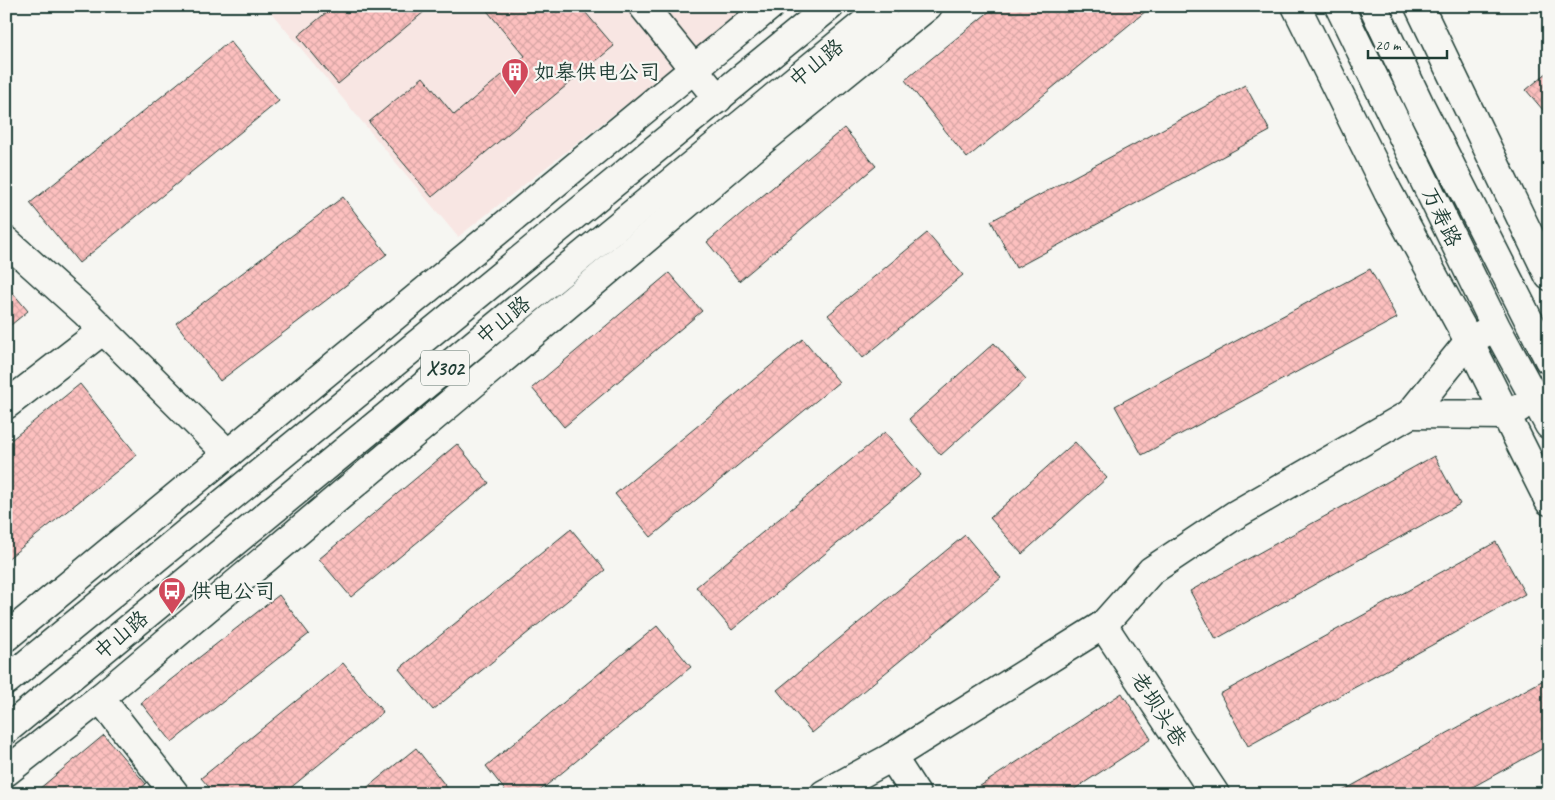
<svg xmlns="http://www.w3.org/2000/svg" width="1555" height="800" font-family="Caveat,'LXGW WenKai TC',sans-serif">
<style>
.built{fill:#f8e6e3}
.building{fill:url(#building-cross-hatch);stroke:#1f3d34}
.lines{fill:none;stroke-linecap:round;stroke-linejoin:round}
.minor-casing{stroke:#1f3d34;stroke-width:31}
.major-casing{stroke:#1f3d34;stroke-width:31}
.minor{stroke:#f6f6f2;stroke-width:28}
.major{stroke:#f6f6f2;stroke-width:28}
.labels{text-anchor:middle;stroke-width:4.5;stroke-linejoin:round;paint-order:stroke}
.shield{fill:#f6f6f2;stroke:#60746d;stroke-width:1}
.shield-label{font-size:20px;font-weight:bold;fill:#1f3d34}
.street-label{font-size:21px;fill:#1f3d34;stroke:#f6f6f2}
.poi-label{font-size:21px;fill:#1f3d34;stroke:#f6f6f2;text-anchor:start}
</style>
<defs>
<pattern id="building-cross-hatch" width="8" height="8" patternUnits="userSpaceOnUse" patternTransform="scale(1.25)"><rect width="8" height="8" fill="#fdc0bf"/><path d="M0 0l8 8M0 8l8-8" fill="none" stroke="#d8a6a5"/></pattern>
</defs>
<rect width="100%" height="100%" fill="#f6f6f2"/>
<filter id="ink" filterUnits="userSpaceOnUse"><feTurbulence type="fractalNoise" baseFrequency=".02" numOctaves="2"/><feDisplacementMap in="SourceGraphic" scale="10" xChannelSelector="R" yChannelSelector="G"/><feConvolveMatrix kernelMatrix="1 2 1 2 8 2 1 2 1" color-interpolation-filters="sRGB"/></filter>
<g filter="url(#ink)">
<path class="built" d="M273,6h478l-293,231 -189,-227z"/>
<g class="building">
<path d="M334,6h97l-93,78 -40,-48z"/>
<path d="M483,6h97l34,40 -182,151 -63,-75 54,-45 31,38 71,-59z"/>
<path d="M996,6h156l-185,152 -62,-78z"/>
<path d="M230,41l49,60 -200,162 -49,-60z"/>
<path d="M1549,71v46l-23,-27z"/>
<path d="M1245,85l25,46 -254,137 -25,-47z"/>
<path d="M844,128l32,38 -137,115 -32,-39z"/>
<path d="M343,197l44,57 -167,127 -44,-58z"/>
<path d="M927,233l36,42 -100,83 -35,-43z"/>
<path d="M1370,269l27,49 -255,137 -27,-49z"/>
<path d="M669,273l33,38 -138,116 -32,-39z"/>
<path d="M7,286l21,25 -22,18v-42z"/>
<path d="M803,339l36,43 -188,155 -36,-43z"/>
<path d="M994,343l32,36 -85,76 -32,-36z"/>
<path d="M80,384l57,71 -131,105v-116z"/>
<path d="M885,432l36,43 -189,155 -36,-43z"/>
<path d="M1075,442l32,36 -85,76 -32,-36z"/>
<path d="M457,444l32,39 -138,114 -32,-38z"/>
<path d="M1434,456l26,48 -244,135 -26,-48z"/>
<path d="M571,529l34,41 -172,140 -34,-41z"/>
<path d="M965,535l36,43 -189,155 -35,-43z"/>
<path d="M1496,542l29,52 -277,152 -28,-52z"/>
<path d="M279,595l30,39 -137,108 -31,-39z"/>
<path d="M657,626l34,41 -155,127h-28l-22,-28z"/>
<path d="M343,663l40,49 -100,82h-68l-14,-16z"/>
<path d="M1549,677v68l-89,49h-123z"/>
<path d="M1122,693l29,46 -84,55h-99z"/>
<path d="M104,735l42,49 -12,10h-101z"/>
<path d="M416,748l36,46h-93z"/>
</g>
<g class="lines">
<defs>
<g id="minor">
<path d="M643,6l75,93"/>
<path d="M1296,6l92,186 81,149 80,160"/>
<path d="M1419,6l130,270"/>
<path d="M6,241l79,71 143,142"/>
<path d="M1484,333l-15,8 -59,73 96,1 13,-7"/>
<path d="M6,405l96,-74"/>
<path d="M1103,625l112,169"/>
<path d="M6,637l764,-631"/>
<path d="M100,698l75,96"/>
<path d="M892,757l24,37"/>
<path d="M6,772l94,-74 657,-553 171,-139"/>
<path d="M824,794l68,-37 211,-132 48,-54 84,-56 175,-101"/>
</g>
<g id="major">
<path d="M1339,6l157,321 53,98"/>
<path d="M1373,6l47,99 129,255"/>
<path d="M6,681l824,-675"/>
<path d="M6,730l879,-724"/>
</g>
</defs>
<use href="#minor" class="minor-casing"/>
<use href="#major" class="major-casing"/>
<use href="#minor" class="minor"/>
<use href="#major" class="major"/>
</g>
</g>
<defs>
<symbol id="building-pin" viewBox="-11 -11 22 30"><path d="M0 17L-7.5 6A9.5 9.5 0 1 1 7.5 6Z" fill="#d1495b" stroke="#f6f6f2"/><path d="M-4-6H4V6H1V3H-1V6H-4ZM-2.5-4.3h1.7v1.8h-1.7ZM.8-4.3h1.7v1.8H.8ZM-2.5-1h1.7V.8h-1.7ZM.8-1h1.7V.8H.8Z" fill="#fff"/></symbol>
<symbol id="bus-pin" viewBox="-11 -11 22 30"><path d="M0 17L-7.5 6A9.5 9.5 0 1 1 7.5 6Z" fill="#d1495b" stroke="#f6f6f2"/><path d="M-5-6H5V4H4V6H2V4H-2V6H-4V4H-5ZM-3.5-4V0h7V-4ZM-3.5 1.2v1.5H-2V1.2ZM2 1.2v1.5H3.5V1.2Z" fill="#fff"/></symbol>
</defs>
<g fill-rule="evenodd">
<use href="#building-pin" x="499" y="56" width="32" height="43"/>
<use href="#bus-pin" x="156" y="575" width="32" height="43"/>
</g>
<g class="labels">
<rect class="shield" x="421" y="350.5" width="48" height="35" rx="4"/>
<g class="shield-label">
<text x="445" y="375">X302</text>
</g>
<g class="street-label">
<text transform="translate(816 63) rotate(-39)" y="7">中山路</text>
<text transform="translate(1442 217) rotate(64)" y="7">万寿路</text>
<text transform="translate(503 320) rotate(-39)" y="7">中山路</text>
<text transform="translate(121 635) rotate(-40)" y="7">中山路</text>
<text transform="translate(1159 709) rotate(57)" y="7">老坝头巷</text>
</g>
<g class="poi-label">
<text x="534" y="79">如皋供电公司</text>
<text x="191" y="598">供电公司</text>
</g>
</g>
<rect width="1555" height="800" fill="none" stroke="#f6f6f2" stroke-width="25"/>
<rect x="12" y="12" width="1530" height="775" fill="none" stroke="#1f3d34" stroke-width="2" filter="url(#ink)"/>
<path d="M1368 50v8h79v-8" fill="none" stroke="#1f3d34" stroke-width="2.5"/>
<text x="1375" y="50" font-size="15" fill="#1f3d34" stroke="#f6f6f2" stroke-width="4" paint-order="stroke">20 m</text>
</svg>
